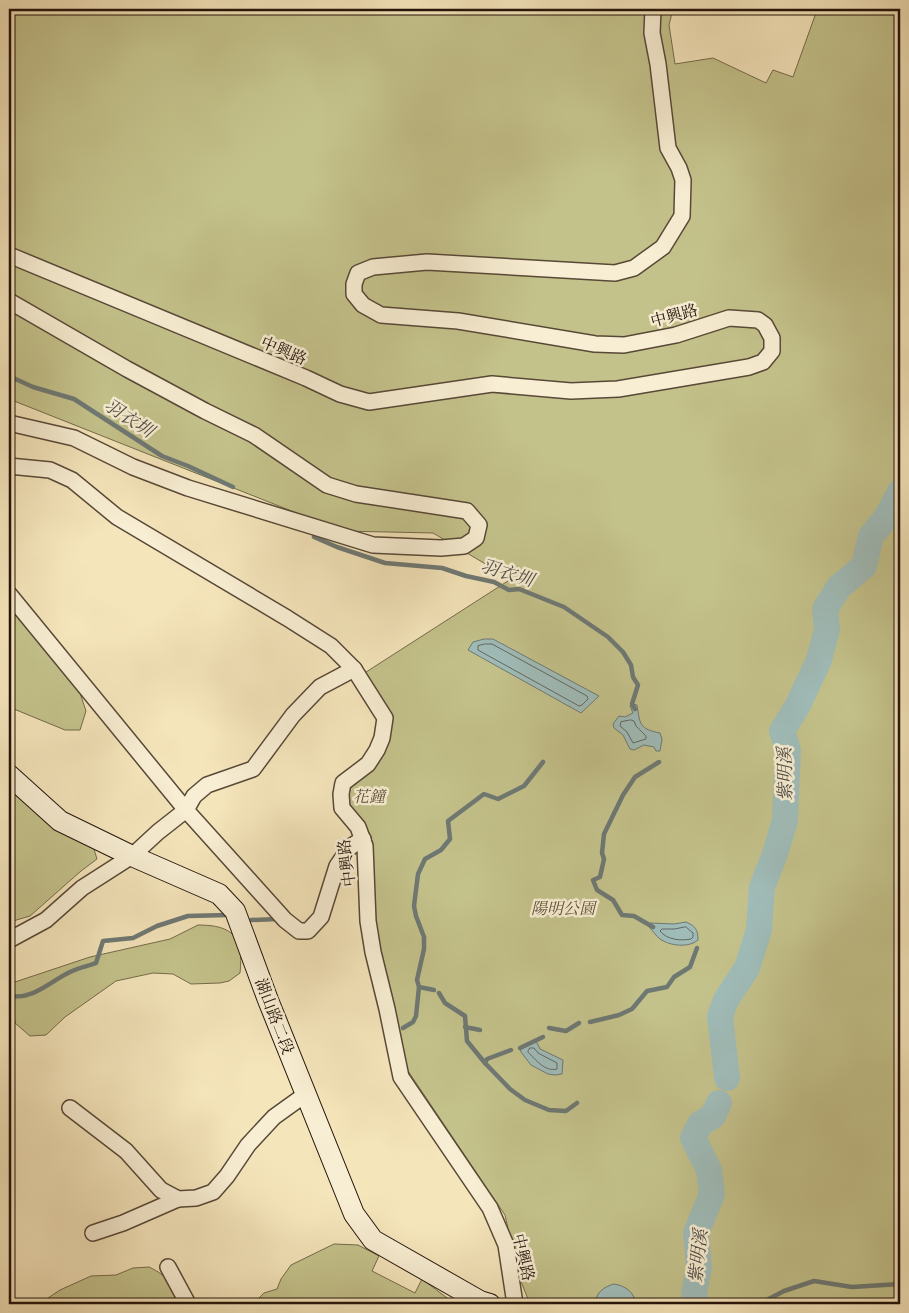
<svg xmlns="http://www.w3.org/2000/svg" width="909" height="1313" font-family="'Libre Caslon Text','Noto Serif TC',serif">
<style>
.green{fill:#c4c28b;stroke:#746a4b}
.water{fill:#a0bdba;stroke:#6e7974}
.lines{fill:none;stroke-linecap:round;stroke-linejoin:round}
.shore{stroke:#626862;stroke-width:1}
.stream{stroke:#6e7974;stroke-width:4.5}
.river{stroke:#a0bdba;stroke-width:26}
.street-casing{stroke:#584837;stroke-width:18}
.secondary-casing{stroke:#23130b;stroke-width:22}
.street{stroke:#f8eed3;stroke-width:15}
.secondary{stroke:#f8eed3;stroke-width:20}
.labels{text-anchor:middle;stroke-width:5;stroke-linejoin:round;paint-order:stroke}
.street-label{font-size:16px;fill:#23130b;stroke:#f8eed3}
.park-label{font-size:16px;font-style:italic;fill:#5b5038;stroke:#f8eed3}
.water-label{font-size:18px;font-style:italic;fill:#4f4e48;stroke:#f8eed3}
</style>
<rect width="100%" height="100%" fill="#f5e5bb"/>
<filter id="stains"><feTurbulence type="fractalNoise" baseFrequency=".004" numOctaves="4"/><feColorMatrix values="0 0 0 0 .2 0 0 0 0 .09 0 0 0 0 .02 0 0 0 .5 -.17"/></filter>
<radialGradient id="worn" r=".72"><stop offset=".6" stop-color="#630" stop-opacity="0"/><stop offset="1" stop-color="#630" stop-opacity=".3"/></radialGradient>
<g class="green">
<path d="M9,9h664l-4,16 6,39 38,-6 53,25 7,-13 20,7 24,-67 -2,-1h85v1295h-370l-12,-30 -13,-59 -99,-147 -31,-138 -2,-87 -6,-15 -17,-20 -4,-14 6,-14 37,-49 -26,-57 148,-95 -78,-46 -91,-2 -333,-132z"/>
<path d="M9,605l71,88 6,18 -6,19h-15l-56,-23z"/>
<path d="M9,790l49,37 36,22 3,10 -16,12 -51,45 -17,5 -4,-2z"/>
<path d="M198,925c35,0 46,12 42,48l-11,8 -9,2 -29,1 -18,-10 -20,-1 -37,8 -51,36 -19,18 -16,1 -15,-13 -1,-9 -5,-3v-27l81,-27 80,-18z"/>
<path d="M334,1244l24,1 21,11 -7,15 43,22 7,-14 33,25h-202l11,-11 13,-4 4,-10 10,-14z"/>
<path d="M149,1267c19,9 24,18 32,37h-142l21,-14 31,-14 25,-1 17,-7z"/>
</g>
<g class="water">
<path d="M484,639h9l106,57 -18,17 -113,-63 5,-8z"/>
<path d="M632,704l5,1c3,19 2,24 23,28l2,6 -2,12h-4l-2,-4 -10,-2 -10,5 -4,-1 -7,-14 -9,-7 -1,-4 6,-8 6,1 8,-4 -3,-7z"/>
<path d="M686,922c9,4 12,7 12,18 -9,8 -28,6 -38,-1 -4,-3 -7,-8 -11,-12l1,-4 24,1z"/>
<path d="M536,1041l4,8 23,11 -1,14 -7,1 -7,-1 -17,-9 -10,-13 -1,-4z"/>
<path d="M614,1284c12,2 20,8 22,20h-41c1,-11 8,-17 19,-20z"/>
</g>
<g class="lines">
<g class="shore">
<path d="M485,644h7l95,52 1,3 -6,6 -3,1 -101,-56v-4z"/>
<path d="M631,720l3,1 2,5 10,10v3l-13,4 -6,-11 -7,-6 1,-4z"/>
<path d="M686,927l7,6v4l-2,2c-10,2 -24,1 -31,-8l2,-2h12z"/>
<path d="M530,1048h4l4,5 19,10v6c-12,3 -21,-9 -29,-17z"/>
</g>
<g class="stream">
<path d="M9,376l24,11 41,12 88,57 26,10 45,21"/>
<path d="M314,537l23,10 48,16 57,5 24,8 28,6 15,8 10,-1 45,18 44,30 15,15 8,13 2,12 5,8 -6,19 3,5"/>
<path d="M251,920l27,-1"/>
<path d="M653,927l-19,-11 -12,-1 -9,-15 -16,-10 -4,-10 7,-3 4,-18 -2,-6 2,-19 19,-39 12,-18 24,-15"/>
<path d="M419,987l15,3"/>
<path d="M439,993l6,10 20,13 2,25 18,22 2,-4 24,-9"/>
<path d="M9,996c24,4 40,-14 61,-24 8,-4 18,-6 26,-9l7,-22 30,-3 24,-12 31,-10 39,-1"/>
<path d="M590,1022l29,-7 13,-6 15,-18 20,-4 7,-10 16,-10 7,-19"/>
<path d="M465,1027l15,3"/>
<path d="M403,1028l10,-6 3,-6 3,-29 -2,-7 7,-31v-12l-8,-21 -2,-10 4,-32 7,-15 16,-9 9,-11 -2,-18 36,-27 14,5 26,-13 19,-24"/>
<path d="M549,1028l17,3 13,-8"/>
<path d="M520,1048l23,-11"/>
<path d="M485,1063l25,26 15,11 24,10 17,1 11,-8"/>
<path d="M759,1304l25,-13 30,-10 38,6 48,-3"/>
</g>
<g class="river">
<path d="M727,1078l-7,-62 6,-16 21,-32 12,-38 3,-43 13,-33 10,-34 3,-70 -6,-19 16,-26 21,-45 8,-31 -2,-20 14,-22 25,-21 7,-30 15,-18 14,-26"/>
<path d="M696,1304l-2,-10 5,-27 -3,-34 16,-39 -3,-24 -16,-32 7,-14 13,-8 6,-13"/>
</g>
<defs>
<g id="street">
<path d="M9,255l297,123 34,16 29,8 123,-18 79,7 47,-2 131,-22 14,-5 9,-11v-13l-7,-13 -7,-5 -29,-2 -53,17 -52,10 -29,-1 -137,-23 -77,-6 -18,-10 -9,-11v-10l4,-11 15,-6 54,-5 188,11 19,-5 29,-21 19,-31 1,-36 -4,-12 -11,-20 -10,-84 -6,-31 1,-24"/>
<path d="M9,301l118,68 78,42 49,24 73,50 29,9 111,17 12,14 -3,13 -12,8 -23,2 -68,-3 -185,-57 -55,-21 -59,-29 -65,-15"/>
<path d="M9,466l41,4 22,10 45,37 170,101 44,28 23,23 31,49 -3,20 -5,12 -9,14 -25,19 -2,11 1,14 16,19 7,19 3,75 5,31 14,57 14,68 89,131 16,37 9,59"/>
<path d="M9,594l177,216 99,110 14,11h9l13,-14 16,-51 13,-19 13,-8"/>
<path d="M9,940l37,-20 36,-32 50,-32 26,-24 28,-22 8,-14 13,-11 46,-16 40,-54 27,-28 34,-18"/>
<path d="M70,1108l56,43 35,39 17,9 18,-1 17,-6 14,-16 21,-31 26,-28 32,-23"/>
<path d="M93,1233l30,-10 55,-24"/>
<path d="M168,1267l20,37"/>
</g>
<path id="secondary" d="M9,775l51,46 72,35 87,38 16,17 33,89 86,214 19,26 107,61 10,3"/>
</defs>
<use href="#street" class="street-casing"/>
<use href="#secondary" class="secondary-casing"/>
<use href="#street" class="street"/>
<use href="#secondary" class="secondary"/>
</g>
<g class="labels">
<g class="street-label">
<text transform="translate(674 315) rotate(-15)" y="6">中興路</text>
<text transform="translate(284 350) rotate(23)" y="6">中興路</text>
<text transform="translate(346 863) rotate(-97)" y="6">中興路</text>
<text transform="translate(275 1016) rotate(69)" y="6">湖山路二段</text>
<text transform="translate(524 1257) rotate(77)" y="6">中興路</text>
</g>
<g class="park-label">
<text x="369" y="802">花鐘</text>
<text x="563" y="914">陽明公園</text>
</g>
<g class="water-label">
<text transform="translate(129 418) rotate(33)" y="6">羽衣圳</text>
<text transform="translate(507 573) rotate(17)" y="6">羽衣圳</text>
<text transform="translate(785 774) rotate(-91)" y="6">紫明溪</text>
<text transform="translate(698 1256) rotate(-84)" y="6">紫明溪</text>
</g>
</g>
<rect width="909" height="1313" fill="none" stroke="#f5e5bb" stroke-width="30"/>
<rect x="10" y="10" width="889" height="1293" fill="none" stroke="#23130b" stroke-width="2.5"/>
<rect x="15" y="15" width="879" height="1283" fill="none" stroke="#23130b"/>
<rect width="100%" height="100%" filter="url(#stains)"/>
<rect width="100%" height="100%" fill="url(#worn)"/>
</svg>
